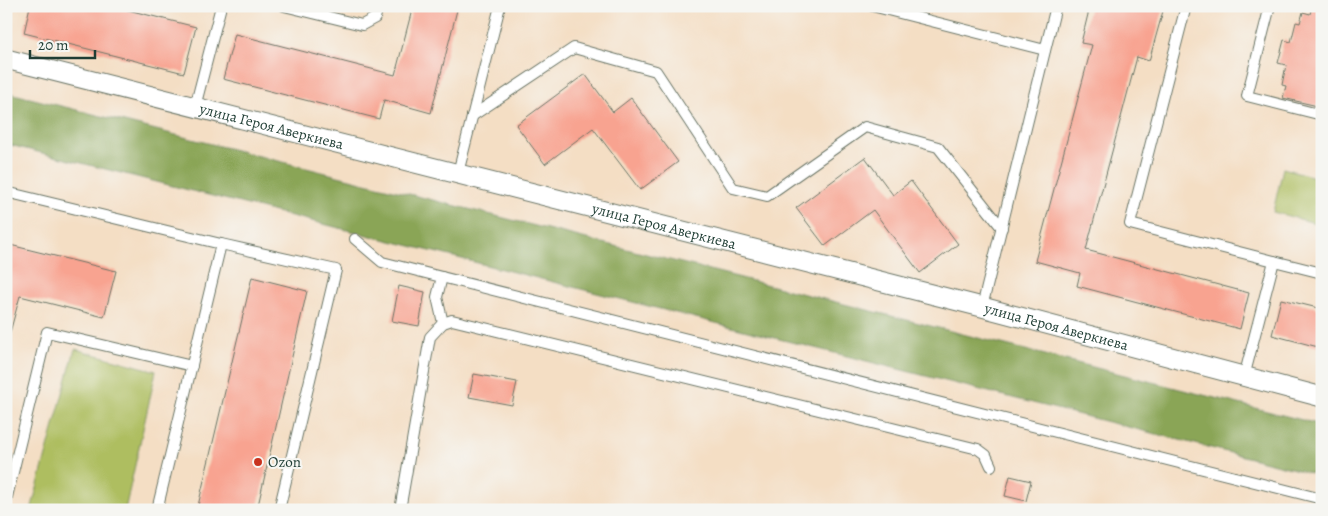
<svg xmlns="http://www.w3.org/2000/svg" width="1328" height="516" font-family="Alegreya,serif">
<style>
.green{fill:#aebe61;stroke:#667e4a}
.forest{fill:#8aa557;stroke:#547146}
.building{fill:#f8a390}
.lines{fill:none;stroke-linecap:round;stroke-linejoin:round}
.lane-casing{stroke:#6a7566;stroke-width:12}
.street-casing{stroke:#6a7566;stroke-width:21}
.lane{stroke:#fff;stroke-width:10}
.street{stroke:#fff;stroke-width:19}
.poi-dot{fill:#c8321e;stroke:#f6f6f2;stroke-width:2}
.labels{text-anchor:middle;stroke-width:4;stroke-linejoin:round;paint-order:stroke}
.street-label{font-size:15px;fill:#1f3d34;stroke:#f6f6f2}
.poi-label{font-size:15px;fill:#1f3d34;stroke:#f6f6f2;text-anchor:start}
</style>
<rect width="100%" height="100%" fill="#f6f6f2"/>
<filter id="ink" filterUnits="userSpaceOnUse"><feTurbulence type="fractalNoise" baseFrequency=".02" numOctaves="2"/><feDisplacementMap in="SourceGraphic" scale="10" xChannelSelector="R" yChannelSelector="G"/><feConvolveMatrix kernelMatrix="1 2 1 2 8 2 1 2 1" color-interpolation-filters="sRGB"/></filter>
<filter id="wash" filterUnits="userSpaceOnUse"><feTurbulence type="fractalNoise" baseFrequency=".0096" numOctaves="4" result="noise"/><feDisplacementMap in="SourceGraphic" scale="20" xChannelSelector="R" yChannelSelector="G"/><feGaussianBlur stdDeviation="1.12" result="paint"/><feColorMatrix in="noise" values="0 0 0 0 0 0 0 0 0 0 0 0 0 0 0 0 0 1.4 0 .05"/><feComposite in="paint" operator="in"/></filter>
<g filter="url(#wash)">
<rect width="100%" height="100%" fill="#f4dec4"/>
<g class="green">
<path d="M1283,168l39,11v16l-7,28 -42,-11z"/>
<path d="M75,349l81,22 -31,139h-94z"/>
</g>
<path class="forest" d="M6,92l1316,333v51l-1316,-332z"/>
<g id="blocks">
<g class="building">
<path d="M30,6h82l84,21 -12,46 -160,-40z"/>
<path d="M413,6h45l-27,107 -47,-13 -5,19 -156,-40 12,-45 160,41z"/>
<path d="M1090,6h63l-1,2 11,3 -14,50 -12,-4 -51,193 163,43 -9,36 -163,-43 3,-13 -45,-12 57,-216 -11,-2z"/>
<path d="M1312,6h10v101l-39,-9 3,-12 -4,-1 4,-20 -8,-2 6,-23 7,2 5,-20 4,1 3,-11 7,2z"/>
<path d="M585,74l28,38 18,-14 47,64 -38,28 -47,-62 -48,36 -29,-39z"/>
<path d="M865,157l28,38 18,-14 47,63 -38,29 -47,-63 -48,36 -29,-38z"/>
<path d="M6,244l110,27 -12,46 -84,-21 -14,51z"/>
<path d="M252,277l55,14 -50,219h-60z"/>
<path d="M399,286l26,6 -6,34 -27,-5z"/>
<path d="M1281,299l41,10v39l-50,-13z"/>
<path d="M474,374l43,8 -5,23 -43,-8z"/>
<path d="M1010,476l21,5 -5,20 -21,-5z"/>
</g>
</g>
</g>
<g filter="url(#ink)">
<use href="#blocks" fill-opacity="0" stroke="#6a7566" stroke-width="1"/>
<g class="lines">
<defs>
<g id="lane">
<path d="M284,6l78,19 13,-7 3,-12"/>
<path d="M872,6l173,44"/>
<path d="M1186,6l-56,218 144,37"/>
<path d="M1270,6l-23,90 75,19"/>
<path d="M195,107l26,-101"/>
<path d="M472,116l102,-68 82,23 77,117 34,8 98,-69 73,20 64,81"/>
<path d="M458,173l42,-167"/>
<path d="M6,192l215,52"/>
<path d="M355,239l27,23 940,237"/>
<path d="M442,277l-5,20 6,26"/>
<path d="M982,307l74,-301"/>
<path d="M1244,377l30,-116 48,12"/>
<path d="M6,501l41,-169 145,34"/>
<path d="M157,510l64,-266 115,26 -57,240"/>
<path d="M400,510l30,-173 13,-14 9,-3 526,129 8,6 5,11"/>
</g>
<g id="street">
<path id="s1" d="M6,59l976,248 340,90"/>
</g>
</defs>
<use href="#lane" class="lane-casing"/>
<use href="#street" class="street-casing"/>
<use href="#lane" class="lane"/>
<use href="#street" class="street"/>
</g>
</g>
<circle class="poi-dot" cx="258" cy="462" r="5"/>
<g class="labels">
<g class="street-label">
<text dy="5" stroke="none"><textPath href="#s1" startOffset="274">улица Героя Аверкиева</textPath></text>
<text dy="5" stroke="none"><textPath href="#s1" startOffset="679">улица Героя Аверкиева</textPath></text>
<text dy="5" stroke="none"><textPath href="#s1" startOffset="1084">улица Героя Аверкиева</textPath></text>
</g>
<g class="poi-label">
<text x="268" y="467">Ozon</text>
</g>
</g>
<rect width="1328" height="516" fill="none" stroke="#f6f6f2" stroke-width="25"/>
<path d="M30 50v8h65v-8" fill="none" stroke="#1f3d34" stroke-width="2.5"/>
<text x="38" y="50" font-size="15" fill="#1f3d34" stroke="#f6f6f2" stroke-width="4" paint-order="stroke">20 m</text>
</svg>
